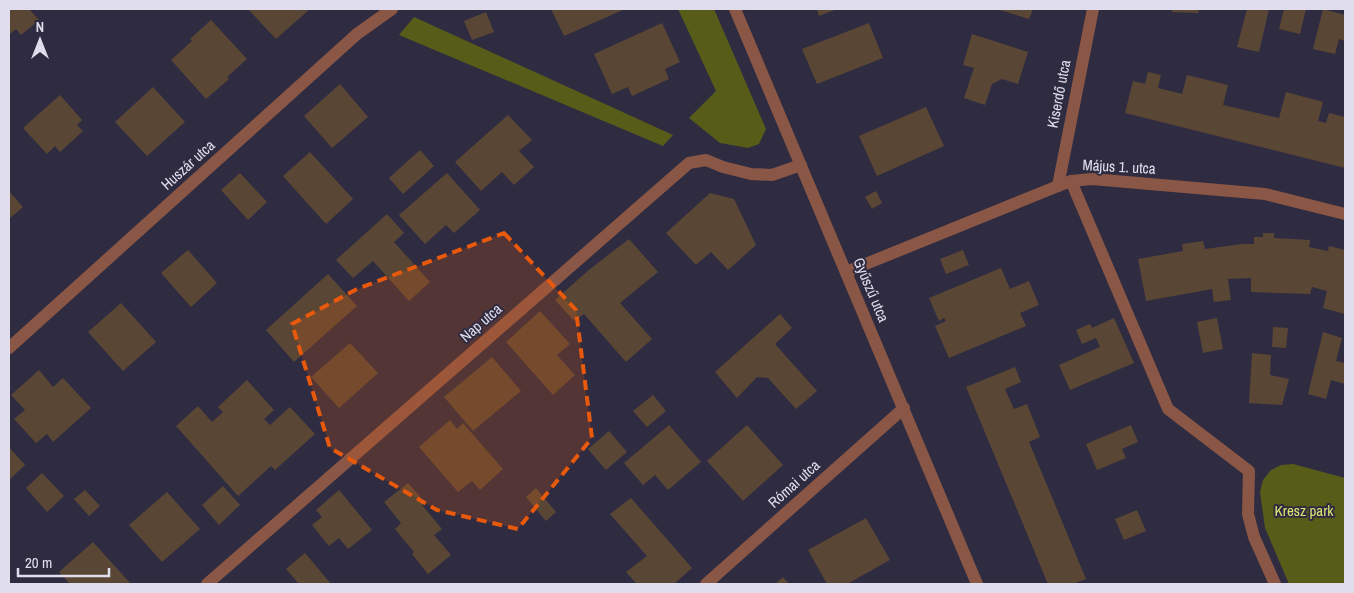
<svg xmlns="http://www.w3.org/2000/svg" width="1354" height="593" font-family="'Archivo Narrow',sans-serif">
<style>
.green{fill:#585c19}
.building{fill:#5a4635}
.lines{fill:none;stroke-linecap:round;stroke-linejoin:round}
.minor{stroke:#8a5645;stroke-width:12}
.marked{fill:#e8590c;fill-opacity:0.2;stroke:#e8590c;stroke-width:4;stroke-dasharray:10 6;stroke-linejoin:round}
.labels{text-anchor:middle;stroke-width:4;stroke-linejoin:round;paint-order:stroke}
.street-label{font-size:15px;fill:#e0deec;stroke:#2f2c41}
.park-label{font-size:15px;fill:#dce474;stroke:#2f2c41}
</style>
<rect width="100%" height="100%" fill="#2f2c41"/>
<g class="green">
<path d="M678,9h36l52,120 -7,15 -11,4 -28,-5 -31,-25 27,-27z"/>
<path d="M414,17l259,118 -10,11 -264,-111z"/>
<path d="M1293,464l52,14v106h-56l-24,-56 -5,-36 3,-12 8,-10 10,-5z"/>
</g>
<g class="building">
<path d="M9,9h20l10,11 -18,15 -5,-6 -7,6z"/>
<path d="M248,9h62l-34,30z"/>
<path d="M551,9h74l-61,27z"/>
<path d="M817,9h20l-18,7z"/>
<path d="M997,9h36l-4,10z"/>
<path d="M1172,9h27l-1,4 -26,-1z"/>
<path d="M1247,9h22l-10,43 -22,-5z"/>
<path d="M1284,9h22l-6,25 -21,-5z"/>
<path d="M1323,9l22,6v26l-6,-2 -4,15 -22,-5z"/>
<path d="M486,12l8,20 -22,8 -8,-19z"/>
<path d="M211,20l36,39 -20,18 2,2 -23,20 -35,-39 21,-19 -2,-2z"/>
<path d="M662,23l18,39 -15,7 4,10 -37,17 -4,-9 -16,7 -18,-40z"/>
<path d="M869,23l14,35 -66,26 -15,-35z"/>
<path d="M972,34l56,18 -10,32 -16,-5 -10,5 -7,21 -21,-7 10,-30 -11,-3z"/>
<path d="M1148,72l13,3 -3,13 24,6 5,-19 41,10 -5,20 56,13 7,-26 37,10 -5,19 8,2 3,-10 16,4v51l-220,-55 8,-32 12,3z"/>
<path d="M340,84l28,33 -36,31 -28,-32z"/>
<path d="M153,87l32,35 -38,34 -32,-34z"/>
<path d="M60,95l22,25 -5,5 6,6 -23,21 -5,-6 -8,8 -24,-26z"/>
<path d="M926,107l18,39 -67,30 -18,-40z"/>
<path d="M508,115l24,25 -13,11 15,16 -20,18 -12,-13 -21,19 -26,-29z"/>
<path d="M420,150l14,16 -31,28 -14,-16z"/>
<path d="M310,152l43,47 -27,25 -43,-48z"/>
<path d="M240,173l27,29 -19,18 -27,-30z"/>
<path d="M447,173l33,37 -26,23 -8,-8 -21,19 -26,-29z"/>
<path d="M9,191l14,16 -14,12z"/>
<path d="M876,191l6,12 -10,6 -7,-12z"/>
<path d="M710,193l24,6 22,46 -28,25 -17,-18 -15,13 -30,-32z"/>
<path d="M387,214l17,19 -10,9 36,40 -21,19 -36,-40 -20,17 -17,-18z"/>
<path d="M1263,233h11v5l36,2 -1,7 19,4 1,-5 16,4v64l-22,-6 4,-17 -15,-4 -2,7 -59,-2v-14l-23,1 3,21 -17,2 -2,-13 -66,12 -8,-42 45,-8 -1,-7 21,-3 2,8 37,-5h12v-7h9z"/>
<path d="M629,239l29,33 -38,31 32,36 -26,23 -42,-48 -10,7 -19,-21 35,-31z"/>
<path d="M188,250l29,33 -26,24 -30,-34z"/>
<path d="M963,250l6,15 -23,9 -6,-15z"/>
<path d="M1001,268l9,21 19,-8 10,24 -19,8 6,13 -77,32 -14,-32 11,-5 -2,-3 -5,3 -10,-23z"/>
<path d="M328,274l29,32 -63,56 -28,-32z"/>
<path d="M121,303l35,39 -33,29 -35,-39z"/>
<path d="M540,311l30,33 -13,11 18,20 -22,20 -47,-53z"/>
<path d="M780,314l12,14 -17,16 42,47 -21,18 -28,-31 -11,-1 -20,21 -22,-26z"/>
<path d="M1114,318l20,45 -64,27 -11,-25 41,-18 -4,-9 -14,6 -6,-14 14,-6 2,4z"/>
<path d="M1217,318l6,31 -20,4 -6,-31z"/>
<path d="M1273,327l15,1 -2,20 -14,-1z"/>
<path d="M1323,332l19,6 -6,23 9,2v21l-14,-4 -5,19 -18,-5z"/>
<path d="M350,343l28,30 -39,35 -28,-31z"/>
<path d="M1252,353l19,2 -1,20 19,4 -7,26 -33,-2z"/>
<path d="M492,357l29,34 -48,40 -29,-34z"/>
<path d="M1015,367l6,15 -16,7 9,20 13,-5 13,33 -11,5 57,137 -13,5h-25l-82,-197z"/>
<path d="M39,370l14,17 10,-9 28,30 -38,34 -6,-8 -11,9 -22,-24 11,-9 -14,-15z"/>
<path d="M247,380l27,30 -10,9 6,6 20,-18 25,27 -40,36 -4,-4 -33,30 -62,-70 22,-20 14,16 11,-10 -5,-5z"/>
<path d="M653,395l13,16 -19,16 -14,-16z"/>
<path d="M450,420l7,9 6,-6 40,46 -23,21 -8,-9 -14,11 -39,-45z"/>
<path d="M669,425l32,37 -33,28 -13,-15 -12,10 -19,-22z"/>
<path d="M747,425l36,40 -40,36 -36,-40z"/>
<path d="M1131,425l7,17 -16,7 4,9 -29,12 -11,-26z"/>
<path d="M609,431l18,21 -21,18 -18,-21z"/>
<path d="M9,447l16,18 -16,15z"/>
<path d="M42,473l22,23 -17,16 -21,-24z"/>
<path d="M408,483l17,19 -3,3 20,24 -8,6 17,20 -23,19 -16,-20 2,-2 -19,-23 6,-6 -17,-21z"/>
<path d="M223,486l17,19 -21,20 -17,-20z"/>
<path d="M536,488l20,24 -10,9 -20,-24z"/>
<path d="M85,490l15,16 -11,10 -15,-17z"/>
<path d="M339,490l33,40 -24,19 -9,-11 -10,8 -17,-21 10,-8 -6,-7z"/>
<path d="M167,492l33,37 -38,33 -33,-37z"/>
<path d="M631,498l61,70 -18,16h-37l-11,-12 21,-16 -37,-42z"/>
<path d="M1137,510l9,21 -22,9 -9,-21z"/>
<path d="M866,518l24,42 -43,24h-20l-19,-34z"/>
<path d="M93,542l38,42h-61l-11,-12z"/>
<path d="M305,553l26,31h-32l-13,-15z"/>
<path d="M783,577l6,7h-14z"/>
</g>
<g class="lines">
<g class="minor">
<path d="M735,9l242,575"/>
<path d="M1071,181l97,228 81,62 -1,43 6,23 21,47"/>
<path d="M1058,186l35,-177"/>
<path d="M846,272l212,-86 13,-5 21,-2 173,15 80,20"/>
<path d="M9,348l348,-314 35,-25"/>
<path d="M207,584l482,-421 17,-3 17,7 28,7 21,1 29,-10"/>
<path d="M706,584l198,-176"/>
</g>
</g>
<path class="marked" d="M504,233l72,77 16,128 -74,91 -81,-19 -107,-62 -38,-124 65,-35z"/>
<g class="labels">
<g class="street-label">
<text transform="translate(1059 94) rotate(-79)" y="5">Kiserdő utca</text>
<text transform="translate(188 165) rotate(-42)" y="5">Huszár utca</text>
<text transform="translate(1119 167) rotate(3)" y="5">Május 1. utca</text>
<text transform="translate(871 290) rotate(67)" y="5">Gyűszű utca</text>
<text transform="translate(481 323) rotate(-41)" y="5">Nap utca</text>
<text transform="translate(794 484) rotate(-42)" y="5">Római utca</text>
</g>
<g class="park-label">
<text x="1304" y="516">Kresz park</text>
</g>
</g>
<rect width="1354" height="593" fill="none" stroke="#e0deec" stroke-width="20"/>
<g transform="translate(40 40)" stroke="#2f2c41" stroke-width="4" paint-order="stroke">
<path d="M0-4L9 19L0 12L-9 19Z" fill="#e0deec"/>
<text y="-8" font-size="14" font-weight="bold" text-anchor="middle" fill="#e0deec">N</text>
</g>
<path d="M18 568v8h91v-8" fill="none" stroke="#e0deec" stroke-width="2.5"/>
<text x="25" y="568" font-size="15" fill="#e0deec" stroke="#2f2c41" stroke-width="4" paint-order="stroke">20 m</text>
</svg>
